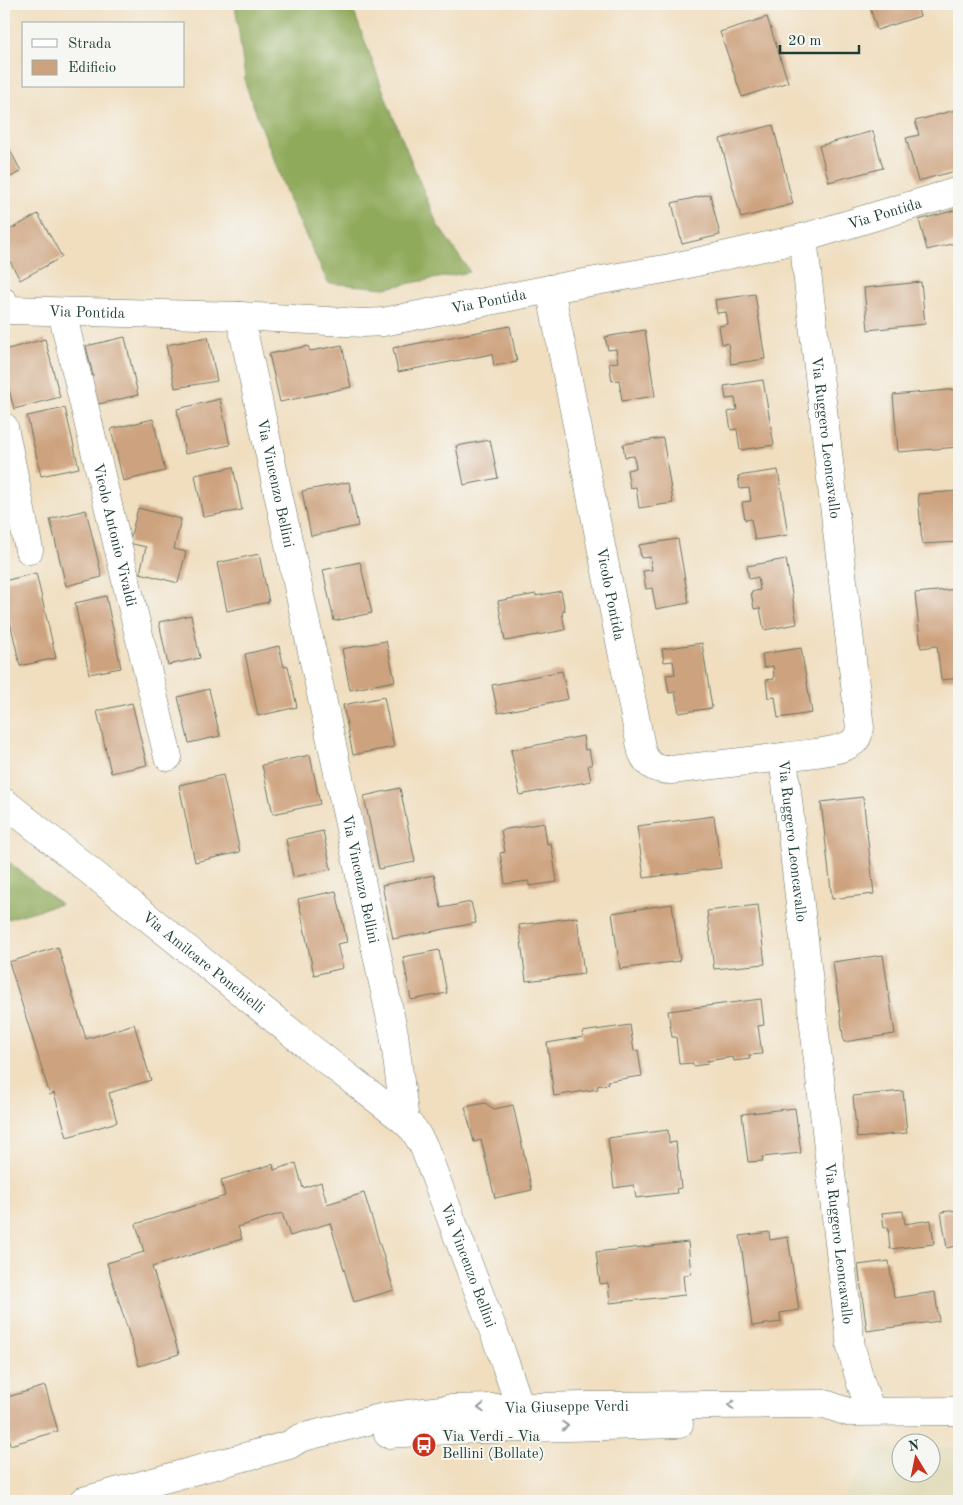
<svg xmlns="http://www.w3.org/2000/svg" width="963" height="1505" font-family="'Old Standard TT',serif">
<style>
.built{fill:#e1dcba}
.forest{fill:#90aa5c;stroke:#587448}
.building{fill:#cda27e}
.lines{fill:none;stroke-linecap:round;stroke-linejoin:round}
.minor-casing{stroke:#687565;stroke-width:29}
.minor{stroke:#fff;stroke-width:28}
.oneway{stroke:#8f9e9a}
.labels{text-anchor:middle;stroke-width:4;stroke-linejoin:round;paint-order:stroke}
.street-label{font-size:15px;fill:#1f3d34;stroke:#f6f6f2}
.poi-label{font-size:15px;fill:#1f3d34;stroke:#f6f6f2;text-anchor:start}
</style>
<rect width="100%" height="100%" fill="#f6f6f2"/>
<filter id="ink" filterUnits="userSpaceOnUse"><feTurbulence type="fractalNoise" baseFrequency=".02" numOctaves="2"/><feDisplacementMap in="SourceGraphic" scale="10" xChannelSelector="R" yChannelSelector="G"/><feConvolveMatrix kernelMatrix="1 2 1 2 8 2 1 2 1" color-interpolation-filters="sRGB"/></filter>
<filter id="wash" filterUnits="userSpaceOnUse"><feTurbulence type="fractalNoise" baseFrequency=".0096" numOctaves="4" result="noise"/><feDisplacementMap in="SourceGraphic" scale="20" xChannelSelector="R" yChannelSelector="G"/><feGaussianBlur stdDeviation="1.12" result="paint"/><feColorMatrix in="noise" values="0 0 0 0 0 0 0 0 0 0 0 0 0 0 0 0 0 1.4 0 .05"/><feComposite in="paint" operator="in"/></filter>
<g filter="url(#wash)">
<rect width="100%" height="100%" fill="#f0debf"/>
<path class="built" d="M931,1448h28v53h-118l34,-52h25v23h30z"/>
<g class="forest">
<path d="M235,4h116l39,105 47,115 33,48 -85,16 -57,-5 -38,-81 -44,-116z"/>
<path d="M4,858l56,46 -56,16z"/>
</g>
<g id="blocks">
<g class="building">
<path d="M869,4h47l4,12 -43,14z"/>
<path d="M767,17l21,65 -46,15 -22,-65z"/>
<path d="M959,109v61l-41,11 -12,-43 13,-3 -4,-14z"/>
<path d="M773,125l20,79 -52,14 -21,-79z"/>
<path d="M873,131l10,37 -54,14 -10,-36z"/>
<path d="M4,139l17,32 -17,10z"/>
<path d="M710,194l10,41 -38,9 -10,-41z"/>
<path d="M959,209v33l-32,8 -8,-30z"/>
<path d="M38,214l24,43 -42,23 -16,-30v-17z"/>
<path d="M921,282l4,42 -57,6 -4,-42z"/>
<path d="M755,294l10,65 -34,5 -3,-21 -6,1 -3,-18 9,-2 -2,-12 -9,1 -2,-13z"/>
<path d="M510,326l7,36 -23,4 -2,-12 -94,18 -5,-24z"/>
<path d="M645,330l10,66 -33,5 -3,-21 -7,1 -3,-18 9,-1 -2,-13 -8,1 -3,-13z"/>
<path d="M125,337l13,58 -44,10 -6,-28 5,-1 -7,-30z"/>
<path d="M208,337l9,44 -42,7 -9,-43z"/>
<path d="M45,339l15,58 -46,12 -10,-39v-20z"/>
<path d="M342,345l9,42 -71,15 -11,-48 39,-8 2,5z"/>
<path d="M763,380l11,65 -34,5 -3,-21 -6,1 -3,-18 9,-2 -2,-12 -9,1 -2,-13z"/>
<path d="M959,389v58l-61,5 -5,-57z"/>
<path d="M220,399l10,46 -45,9 -8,-45z"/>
<path d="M65,408l14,60 -38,8 -14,-60z"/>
<path d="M153,419l12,52 -42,10 -12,-52z"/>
<path d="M663,438l10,65 -34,5 -3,-21 -6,1 -3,-18 9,-2 -2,-12 -9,1 -2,-13z"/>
<path d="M490,440l8,38 -34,7 -8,-39z"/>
<path d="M233,467l9,43 -39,7 -8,-42z"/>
<path d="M778,470l10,65 -33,5 -4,-21 -6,1 -3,-18 9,-1 -2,-13 -9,1 -2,-13z"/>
<path d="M349,482l9,44 -47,10 -9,-45z"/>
<path d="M959,491v51l-37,2 -4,-50z"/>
<path d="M138,508l43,11 -7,30 12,3 -8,31 -38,-10 6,-26 -17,-4z"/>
<path d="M86,510l16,67 -36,9 -16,-67z"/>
<path d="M678,539l11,64 -33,6 -4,-21 -6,1 -3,-18 9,-1 -2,-13 -9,1 -2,-13z"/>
<path d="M259,554l10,48 -42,9 -10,-48z"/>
<path d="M786,559l11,65 -33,6 -4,-22 -6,1 -3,-17 9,-2 -2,-13 -9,2 -2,-13z"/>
<path d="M360,562l12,51 -38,8 -11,-51z"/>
<path d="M36,573l20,85 -36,8 -16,-71v-14z"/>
<path d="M959,589v89l-18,2 -4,-34 -16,2 -6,-55z"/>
<path d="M561,591l4,20 -3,1 3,18 -60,11 -7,-40 38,-7v2z"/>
<path d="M106,596l15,72 -32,6 -14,-71z"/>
<path d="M191,615l9,43 -32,7 -9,-43z"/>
<path d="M386,641l9,40 -45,9 -8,-41z"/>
<path d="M702,643l10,65 -33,5 -4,-21 -6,1 -3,-18 9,-1 -2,-13 -9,1 -2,-13z"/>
<path d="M279,646l5,21 4,-1 9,41 -39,9 -13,-62z"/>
<path d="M801,648l11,65 -34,5 -3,-21 -7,1 -2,-18 8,-1 -1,-13 -9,2 -2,-14z"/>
<path d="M562,671l6,28 -70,14 -6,-28z"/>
<path d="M209,689l11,47 -31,7 -11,-46z"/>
<path d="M384,697l10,50 -41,8 -10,-50z"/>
<path d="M132,703l15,62 -36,8 -14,-62z"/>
<path d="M583,736l2,14 4,-1 3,16h-4l3,16 -71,14 -9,-45z"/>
<path d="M310,755l10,49 -47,10 -11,-49z"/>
<path d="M223,775l17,77 -45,10 -16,-77z"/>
<path d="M400,788l15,74 -36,7 -15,-73z"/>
<path d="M863,797l11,97 -42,5 -11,-97z"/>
<path d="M714,816l7,52 -77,10 -7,-52z"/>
<path d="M544,823l3,21 4,-1 6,39 -28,4v-5l-24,3 -5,-31 5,-1 -4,-22z"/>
<path d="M323,831l8,38 -38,8 -7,-38z"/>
<path d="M434,875l7,33 30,-6 5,21 -83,16 -11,-54z"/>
<path d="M336,891l11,51 -10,2 6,24 -29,7 -16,-76z"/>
<path d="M672,904l8,57 -60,8 -8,-56z"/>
<path d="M758,905l7,59 -51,5 -7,-58z"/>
<path d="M577,917l7,57 -58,7 -7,-56z"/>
<path d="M58,947l28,92 48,-15 17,56 -42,13 8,29 -50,15 -13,-44 -4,2 -41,-133z"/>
<path d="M439,950l8,43 -36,7 -8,-43z"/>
<path d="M883,955l12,79 -51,8 -11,-80z"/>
<path d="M761,999l3,26 -6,1 4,28 -13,1 1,4 -16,2 -1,-4 -26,4 1,3 -15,2v-3l-14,1 -3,-27h-4l-4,-26z"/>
<path d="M630,1025l4,26 4,-1 4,26 -35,5 1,3 -11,2 1,3 -44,7 -7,-53 36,-6 -1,-5z"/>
<path d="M903,1091l4,42 -50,5 -4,-42z"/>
<path d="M485,1103l9,6 19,-4 19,85 -37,8 -14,-58 -7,2 -9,-35z"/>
<path d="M795,1108l6,45 -39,4 1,4 -15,1 -6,-48z"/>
<path d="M668,1130l1,13 7,-1 5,46 -5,1 1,4 -41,5 -2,-13 -20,3 -6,-50z"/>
<path d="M296,1163l7,25 18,-6 6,22 37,-11 30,97 -40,12 -24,-79 -40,13 -8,-23 -44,14 4,12 -90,28 27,87 -40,12 -32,-103 37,-11 -8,-28 89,-28 -4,-16 52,-16 1,6z"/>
<path d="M959,1210v46h-2l-2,-10 -8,2 -6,-36z"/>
<path d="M903,1211l2,13 26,-4 3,24 -44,5 -2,-22 -4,1 -2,-15z"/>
<path d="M769,1232l1,8 18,-3 11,73 -19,3 1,9 -29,4 -12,-90z"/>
<path d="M688,1242l3,32 -8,1 2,20 -75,8 -2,-20 -8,1 -4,-32z"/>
<path d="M889,1261l5,37 41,-6 4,29 -72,10 -9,-66z"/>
<path d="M45,1386l13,45 -48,14 -6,-24v-23z"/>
</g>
</g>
</g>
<g filter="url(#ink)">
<use href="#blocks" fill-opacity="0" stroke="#687565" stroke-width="1"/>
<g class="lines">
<defs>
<g id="minor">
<path id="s1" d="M803,238l57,490c-1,3 -2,9 -4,11 -10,14 -56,15 -73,18l68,590 10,37 10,27"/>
<path id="s2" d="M550,289l92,463c6,14 14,18 29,18l112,-13"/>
<path id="s3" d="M4,302l4,8 232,6 123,7 20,-1 167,-33 120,-21 133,-30 156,-47"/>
<path id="s4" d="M62,312l106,445"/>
<path id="s5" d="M240,316l154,718 11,87 9,9 10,17 77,204 26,77"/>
<path d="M4,427l25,123"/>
<path id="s6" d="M4,802l309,248 92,71"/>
<path d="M853,1412l106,-1"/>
<path d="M388,1434l62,-4 229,-6"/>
<path id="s7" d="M83,1501l206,-56 11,-7 84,-21 65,-8 135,-3 241,-2 23,8"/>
</g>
</defs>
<use href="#minor" class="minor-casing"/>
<use href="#minor" class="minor"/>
</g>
<defs><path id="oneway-chevron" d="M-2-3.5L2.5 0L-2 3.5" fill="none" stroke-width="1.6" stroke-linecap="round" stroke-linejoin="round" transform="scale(1.25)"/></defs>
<g class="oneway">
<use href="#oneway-chevron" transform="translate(731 1405) rotate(180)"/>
<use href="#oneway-chevron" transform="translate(481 1408) rotate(178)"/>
<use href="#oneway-chevron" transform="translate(565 1426) rotate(-2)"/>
</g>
</g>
<defs>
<symbol id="bus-disc" viewBox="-11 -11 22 22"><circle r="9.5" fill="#c8321e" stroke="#f6f6f2"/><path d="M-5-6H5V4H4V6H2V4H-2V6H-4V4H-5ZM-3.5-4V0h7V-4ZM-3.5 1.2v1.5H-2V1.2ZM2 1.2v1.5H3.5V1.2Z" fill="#fff"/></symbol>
</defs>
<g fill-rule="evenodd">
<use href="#bus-disc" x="410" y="1431" width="28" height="28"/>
</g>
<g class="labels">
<g class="street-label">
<text dy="5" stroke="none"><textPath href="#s3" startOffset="898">Via Pontida</textPath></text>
<text dy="5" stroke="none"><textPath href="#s3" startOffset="492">Via Pontida</textPath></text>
<text dy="5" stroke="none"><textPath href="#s3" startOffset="88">Via Pontida</textPath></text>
<text dy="5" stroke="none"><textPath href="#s1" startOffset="201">Via Ruggero Leoncavallo</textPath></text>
<text dy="5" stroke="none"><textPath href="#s5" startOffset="171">Via Vincenzo Bellini</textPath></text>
<text dy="5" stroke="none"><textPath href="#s4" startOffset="229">Vicolo Antonio Vivaldi</textPath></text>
<text dy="5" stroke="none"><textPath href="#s2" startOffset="311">Vicolo Pontida</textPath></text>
<text dy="5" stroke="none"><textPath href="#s1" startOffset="666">Via Ruggero Leoncavallo</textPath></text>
<text dy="5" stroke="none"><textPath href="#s5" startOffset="576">Via Vincenzo Bellini</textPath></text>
<text dy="5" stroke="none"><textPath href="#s6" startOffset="256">Via Amilcare Ponchielli</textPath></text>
<text dy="5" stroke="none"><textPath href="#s1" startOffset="1071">Via Ruggero Leoncavallo</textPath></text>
<text dy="5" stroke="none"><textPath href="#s5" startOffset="981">Via Vincenzo Bellini</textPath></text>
<text dy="5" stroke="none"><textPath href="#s7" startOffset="496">Via Giuseppe Verdi</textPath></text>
</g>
<g class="poi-label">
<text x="442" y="1441">Via Verdi - Via<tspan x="442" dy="17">Bellini (Bollate)</tspan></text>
</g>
</g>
<rect width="963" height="1505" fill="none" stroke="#f6f6f2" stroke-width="20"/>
<rect x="22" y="22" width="162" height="65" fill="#f6f6f2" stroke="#a0aca6"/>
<rect x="32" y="39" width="25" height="8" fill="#ffffff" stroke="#a0aca6"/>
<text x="68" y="48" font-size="15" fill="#1f3d34">Strada</text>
<rect x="32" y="60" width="25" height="15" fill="#cda27e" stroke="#a0aca6"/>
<text x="68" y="72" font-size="15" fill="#1f3d34">Edificio</text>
<g transform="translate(916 1458) rotate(350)"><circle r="24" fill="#f6f6f2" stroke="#a0aca6"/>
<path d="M0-4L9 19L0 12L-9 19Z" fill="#c8321e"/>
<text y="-8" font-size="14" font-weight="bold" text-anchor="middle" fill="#1f3d34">N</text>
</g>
<path d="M780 45v8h79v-8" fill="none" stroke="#1f3d34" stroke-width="2.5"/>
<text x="788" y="45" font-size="15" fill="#1f3d34" stroke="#f6f6f2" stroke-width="4" paint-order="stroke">20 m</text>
</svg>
